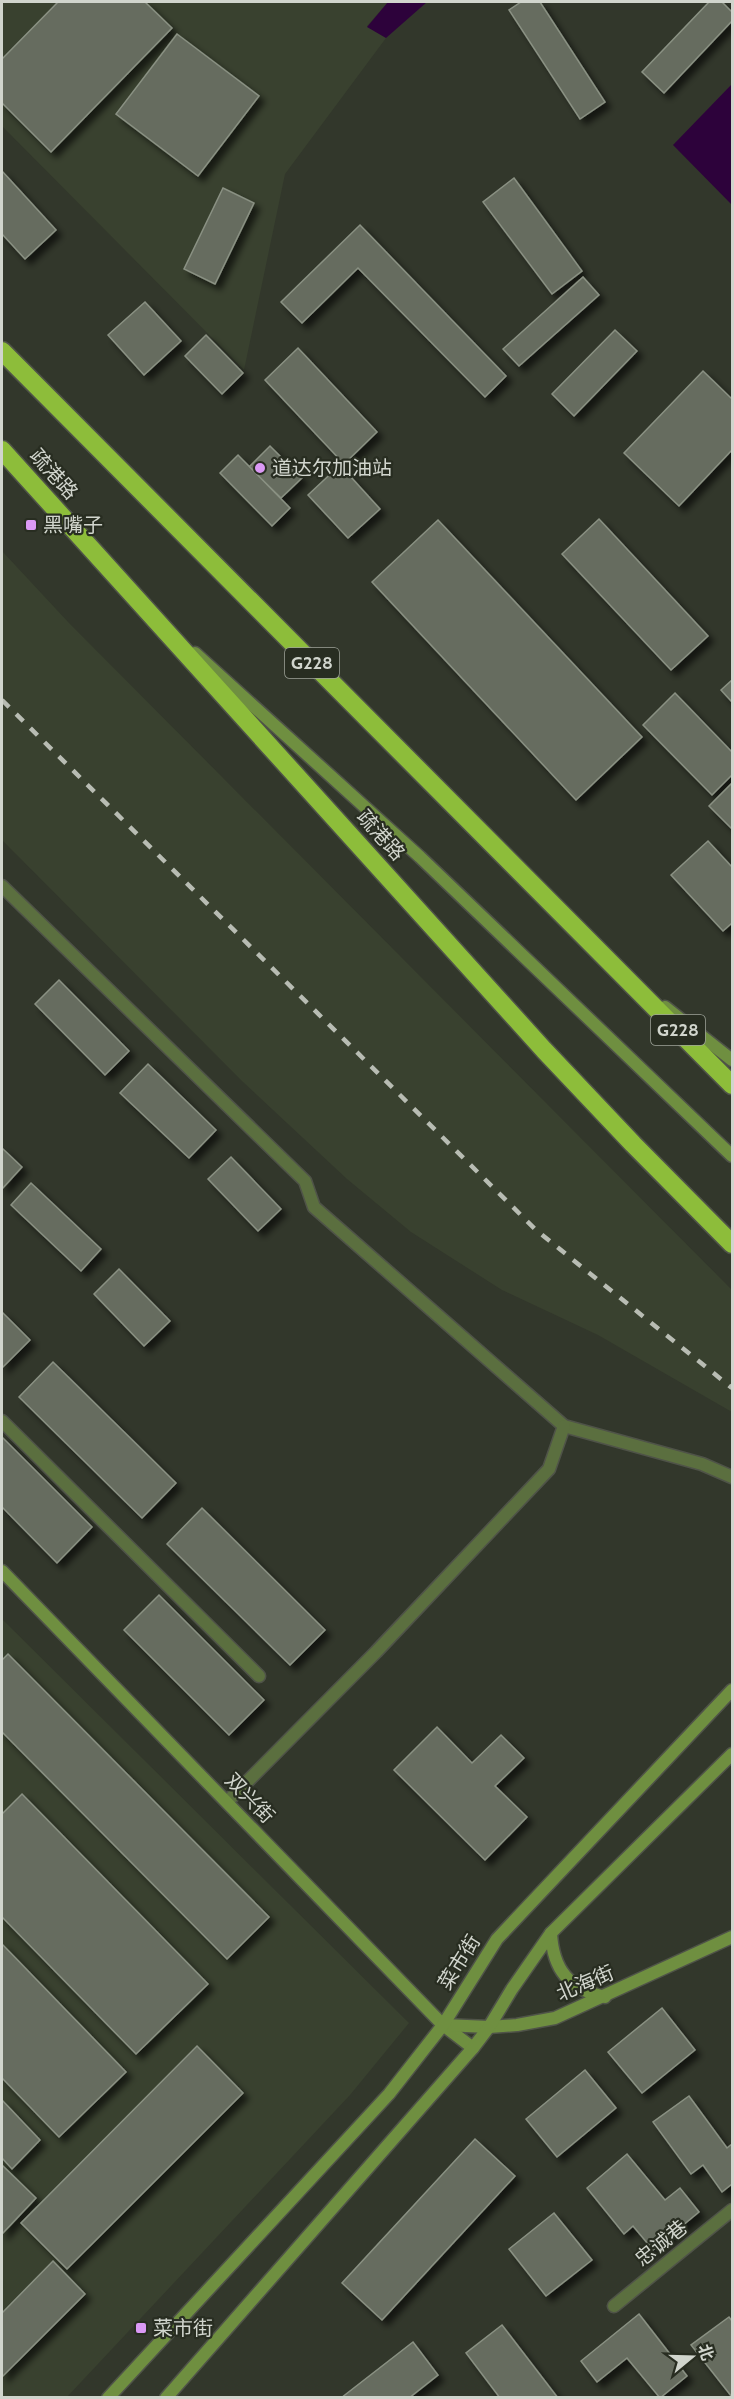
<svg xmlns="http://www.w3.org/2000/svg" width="734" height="2399" font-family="Cabin,'Noto Sans SC',sans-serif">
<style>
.built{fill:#39412f}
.water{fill:#2d023b}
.building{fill:#666c5f;stroke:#8a9183;stroke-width:1.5;filter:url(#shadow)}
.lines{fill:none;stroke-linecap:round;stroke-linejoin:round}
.street-casing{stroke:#4f5348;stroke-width:15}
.secondary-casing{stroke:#4f5348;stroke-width:15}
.highway-casing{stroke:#4f5348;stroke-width:21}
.street{stroke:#5b6f3f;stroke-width:12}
.secondary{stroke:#6f8f40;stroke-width:12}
.highway{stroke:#8dbd3a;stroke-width:18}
.rail{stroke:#b8bcb3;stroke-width:4.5;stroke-dasharray:10 10;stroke-linecap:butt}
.poi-dot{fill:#db99f5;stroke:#282d21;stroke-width:2}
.labels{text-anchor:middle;stroke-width:4.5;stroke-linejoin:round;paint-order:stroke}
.shield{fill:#282d21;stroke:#9ea399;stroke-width:1.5}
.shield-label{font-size:18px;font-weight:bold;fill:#d1d5cd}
.poi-label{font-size:20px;fill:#d1d5cd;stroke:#282d21;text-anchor:start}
.street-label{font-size:20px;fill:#d1d5cd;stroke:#282d21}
</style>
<defs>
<filter id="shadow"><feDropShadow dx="5.5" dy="5.5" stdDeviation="3" flood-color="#0009"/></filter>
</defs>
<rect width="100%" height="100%" fill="#32372b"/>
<g class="built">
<path d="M2,2h386l-21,24 19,12 -101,136 -41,196 -242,-244z"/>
<path d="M2,551l67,72 663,667v122l-134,-77 -96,-45 -91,-58 -64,-53 -105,-98 -240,-241z"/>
<path d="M2,1619l407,404 -59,72 -283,302h-65z"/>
</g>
<g class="water">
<path d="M388,2h39l-41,36 -19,-11z"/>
<path d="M732,84v121l-59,-60z"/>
</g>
<g class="building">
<path d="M58,2h87l27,26 -121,124 -49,-49v-44z"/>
<path d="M521,2h19l65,100 -25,17 -71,-109z"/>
<path d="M709,2h13l10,10v9l-68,72 -22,-21z"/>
<path d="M177,34l82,62 -61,80 -82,-62z"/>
<path d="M2,171l54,59 -31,29 -23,-25z"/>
<path d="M514,178l68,93 -30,23 -69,-92z"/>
<path d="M223,188l31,15 -39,81 -31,-15z"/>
<path d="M360,225l146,151 -21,21 -127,-129 -56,55 -21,-21z"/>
<path d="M583,277l16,18 -80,71 -16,-17z"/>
<path d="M145,302l36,39 -37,34 -36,-40z"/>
<path d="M615,330l22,21 -63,65 -22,-22z"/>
<path d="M206,335l37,38 -21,21 -37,-38z"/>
<path d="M298,348l79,84 -33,32 -79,-84z"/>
<path d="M703,371l29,28v51l-53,56 -55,-53z"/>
<path d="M270,446l32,32 -21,20 -32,-31z"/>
<path d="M238,455l52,53 -18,18 -52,-53z"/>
<path d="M340,465l40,44 -32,29 -40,-43z"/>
<path d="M599,519l109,117 -37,34 -109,-116z"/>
<path d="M438,520l204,217 -66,63 -204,-218z"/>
<path d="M732,680v22l-11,-12z"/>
<path d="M675,693l57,59v23l-20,20 -69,-70z"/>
<path d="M732,783v46l-23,-23z"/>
<path d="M708,841l24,26v56l-9,8 -52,-56z"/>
<path d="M59,980l70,71 -24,24 -70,-71z"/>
<path d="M148,1064l68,66 -27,28 -69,-65z"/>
<path d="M2,1148l20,19 -20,22z"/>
<path d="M231,1157l50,52 -23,22 -50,-52z"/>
<path d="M31,1183l70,66 -20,22 -70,-66z"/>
<path d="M119,1269l51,52 -26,25 -50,-52z"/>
<path d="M2,1312l28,28 -28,28z"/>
<path d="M53,1362l123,121 -34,35 -123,-121z"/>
<path d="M2,1437l90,90 -35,36 -55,-56z"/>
<path d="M202,1508l123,122 -35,35 -123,-121z"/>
<path d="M159,1595l105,105 -35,35 -105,-105z"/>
<path d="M8,1654l261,263 -42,42 -225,-227v-72z"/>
<path d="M437,1727l35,36 29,-28 23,23 -29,28 32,31 -42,43 -91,-90z"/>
<path d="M22,1794l186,190 -72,70 -134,-137v-103z"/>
<path d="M2,1944l124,128 -67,65 -57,-59z"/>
<path d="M662,2008l33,42 -53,43 -34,-41z"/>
<path d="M197,2046l46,47 -176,176 -46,-46z"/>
<path d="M585,2070l31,38 -59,49 -31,-38z"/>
<path d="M689,2096l38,52 5,-4v40l-10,8 -19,-27 -12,9 -38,-52z"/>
<path d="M2,2100l38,40 -28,29 -10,-11z"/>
<path d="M475,2139l40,37 -133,144 -40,-37z"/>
<path d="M627,2154l38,46 15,-12 19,24 -46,38 -20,-24 -9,8 -37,-46z"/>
<path d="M2,2165l34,33 -34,36z"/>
<path d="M554,2213l38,47 -46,36 -37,-47z"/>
<path d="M53,2261l32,33 -83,83v-64z"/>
<path d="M639,2314l48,62 -27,22 -33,-40 -30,24 -16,-21z"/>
<path d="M729,2317l3,4v76l-41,-52z"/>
<path d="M502,2325l56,73h-58l-34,-45z"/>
<path d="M413,2342l25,33 -29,23h-68z"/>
</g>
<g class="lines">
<defs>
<g id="street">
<path d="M2,886l303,295 9,26 250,219 138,38 30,13"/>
<path d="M2,1421l257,255"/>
<path d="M227,1802l149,-150 173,-183 15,-43"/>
<path d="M614,2306l118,-96"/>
</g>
<g id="secondary">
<path d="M195,653l225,204 312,299"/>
<path d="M665,1007l67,53"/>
<path d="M2,1571l441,454 30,23"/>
<path d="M551,1933c2,37 18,56 54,64"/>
<path d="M444,2025l45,2 28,-2 38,-7 177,-81"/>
<path d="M108,2398l281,-304 54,-69 54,-86 235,-249"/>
<path d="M166,2398l307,-350 16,-21 23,-38 39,-56 181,-179"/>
</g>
<g id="highway">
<path d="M2,351l730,734"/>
<path d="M2,450l542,600 89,94 99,100"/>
</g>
</defs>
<use href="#street" class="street-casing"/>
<use href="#secondary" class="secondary-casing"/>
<use href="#highway" class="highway-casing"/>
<use href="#street" class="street"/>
<use href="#secondary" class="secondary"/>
<use href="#highway" class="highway"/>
<path class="rail" d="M2,700l534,530 196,158"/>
</g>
<g class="poi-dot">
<circle cx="260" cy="468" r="6"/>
<rect x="25" y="519" width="12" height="12" rx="3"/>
<rect x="135" y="2322" width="12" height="12" rx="3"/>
</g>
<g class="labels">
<g class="shield">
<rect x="285" y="648" width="54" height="30" rx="4.5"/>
<rect x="651" y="1015" width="54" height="30" rx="4.5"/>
</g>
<g class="shield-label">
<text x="312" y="669">G228</text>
<text x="678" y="1036">G228</text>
</g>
<g class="poi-label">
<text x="272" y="475">道达尔加油站</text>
<text x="43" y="532">黑嘴子</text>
<text x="153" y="2335">菜市街</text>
</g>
<g class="street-label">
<text transform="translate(54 474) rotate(48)" y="7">疏港路</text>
<text transform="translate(381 835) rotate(48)" y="7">疏港路</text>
<text transform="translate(250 1798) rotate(46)" y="7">双兴街</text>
<text transform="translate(459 1962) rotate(-58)" y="7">菜市街</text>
<text transform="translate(585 1983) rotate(-23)" y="7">北海街</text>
<text transform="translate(661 2243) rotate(-39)" y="7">忠诚巷</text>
</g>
</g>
<rect width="734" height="2399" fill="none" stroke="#d1d5cd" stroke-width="6"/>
<g transform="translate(692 2357) rotate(71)" stroke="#282d21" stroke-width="4.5" paint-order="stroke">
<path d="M0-4.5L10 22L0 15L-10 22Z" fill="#d1d5cd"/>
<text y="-9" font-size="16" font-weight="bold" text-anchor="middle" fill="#d1d5cd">北</text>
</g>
</svg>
